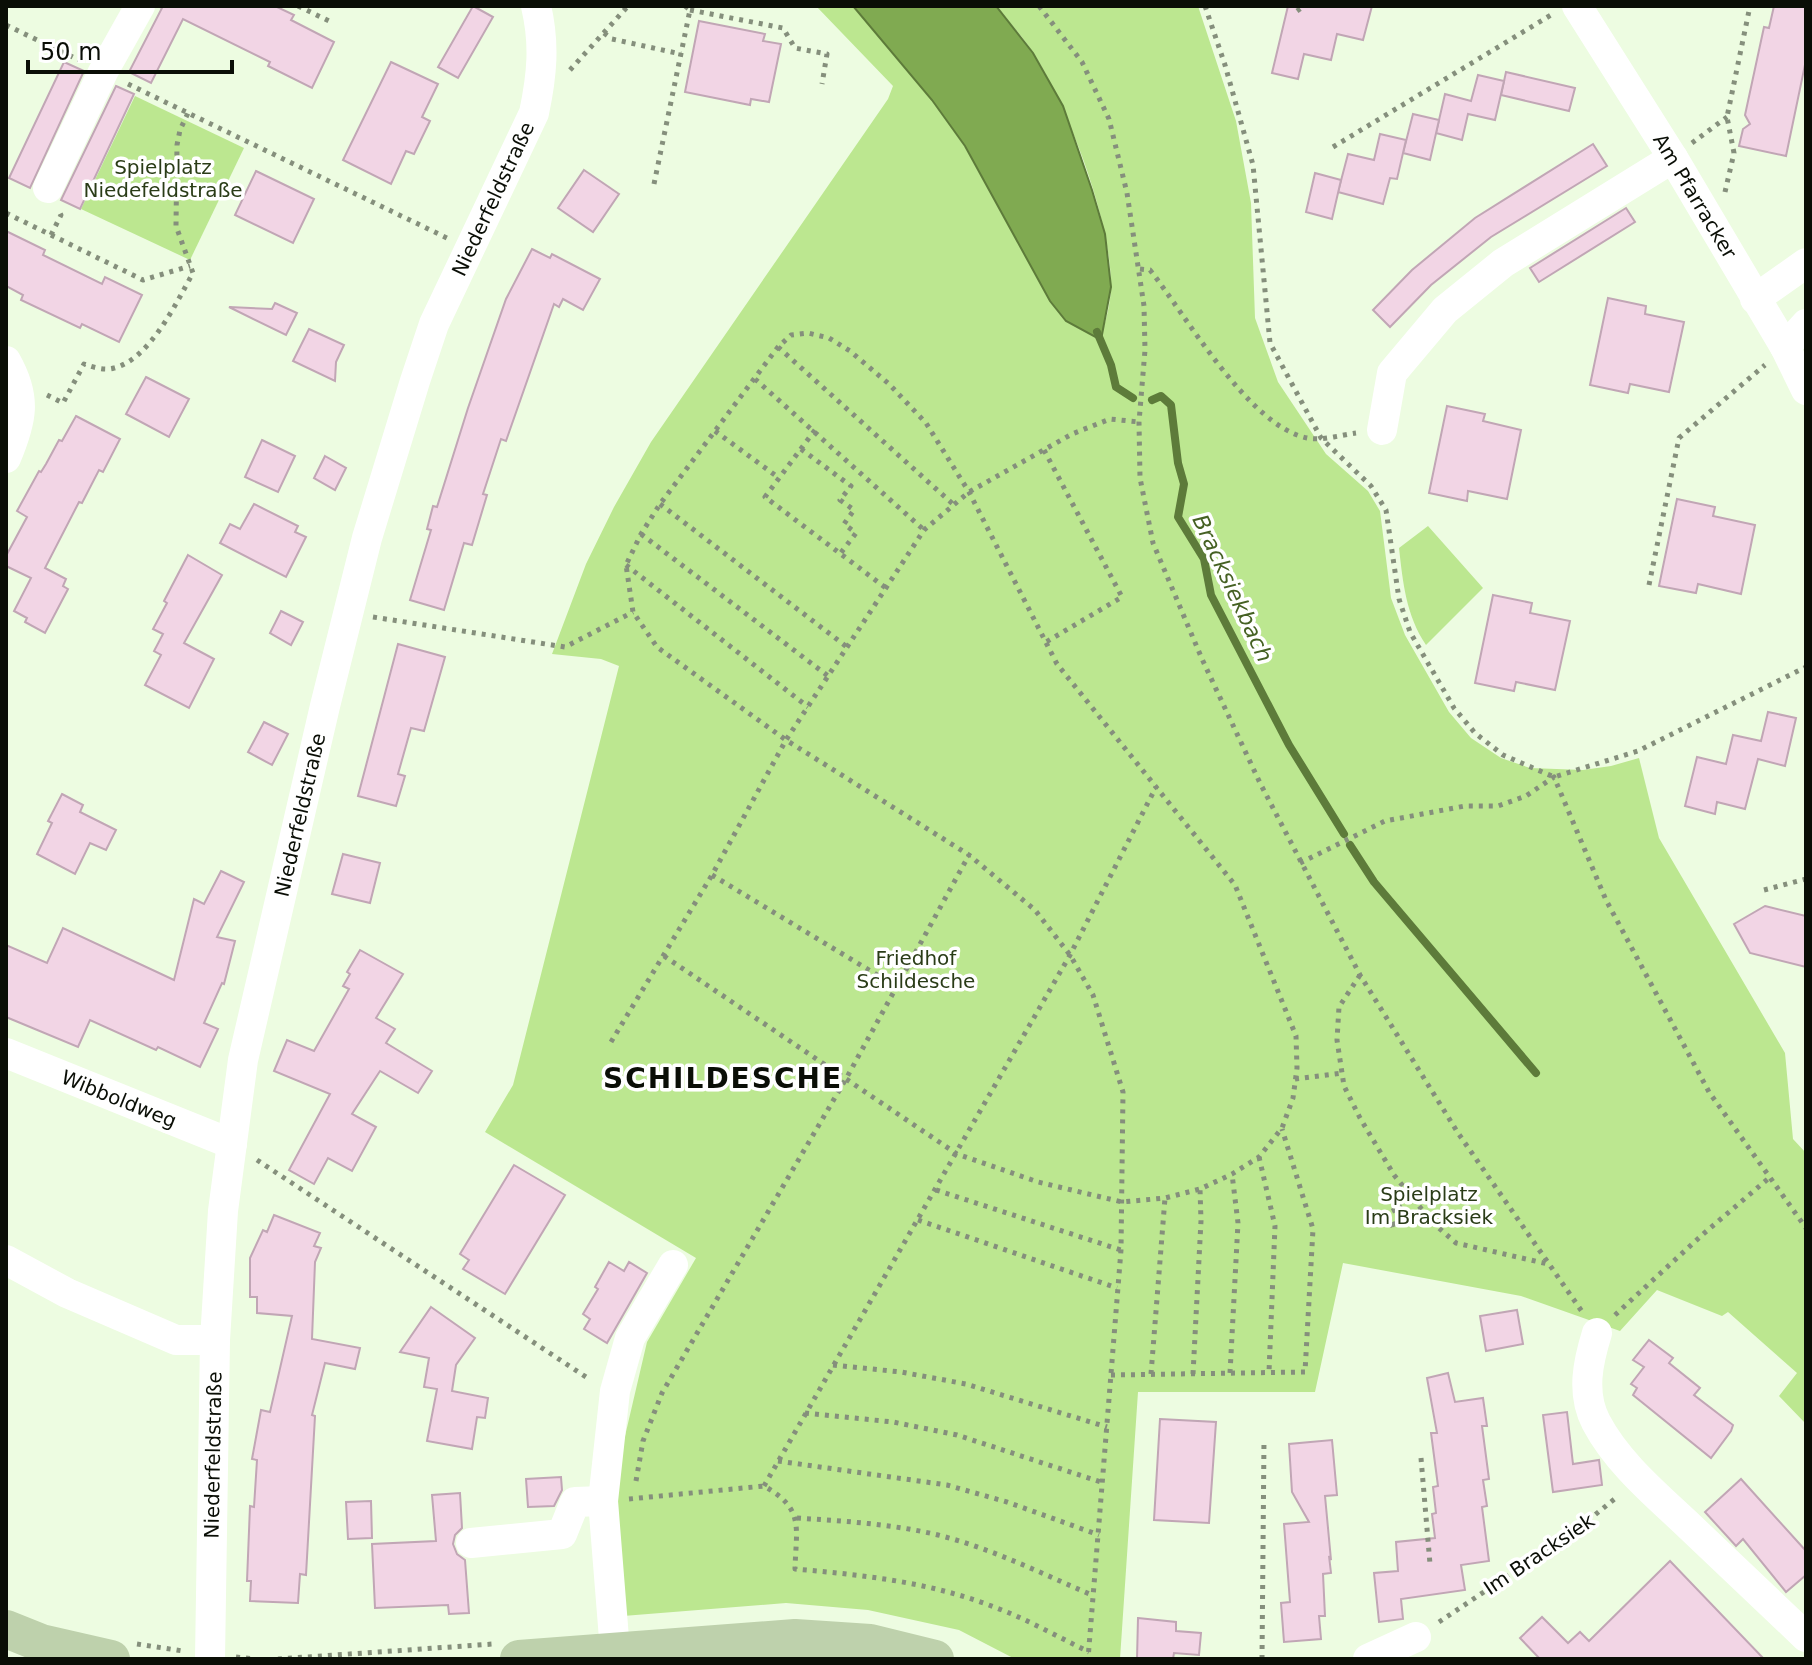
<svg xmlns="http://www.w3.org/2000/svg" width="1812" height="1665" font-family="'DejaVu Sans',sans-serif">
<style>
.green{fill:#bce790}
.water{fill:#80aa51;stroke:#5d7b3a;stroke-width:2}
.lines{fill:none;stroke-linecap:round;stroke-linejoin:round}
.stream{stroke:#5d7b3a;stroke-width:8}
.building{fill:#f2d5e5;stroke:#c1a6b5;stroke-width:2}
.path{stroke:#858f7c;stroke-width:5;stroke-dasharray:4 6;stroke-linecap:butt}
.minor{stroke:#fff;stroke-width:30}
.major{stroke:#bed1ac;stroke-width:38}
.labels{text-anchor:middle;stroke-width:7;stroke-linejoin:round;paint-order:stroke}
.park-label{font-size:20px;fill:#2a3c17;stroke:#fff}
.street-label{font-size:20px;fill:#0a0e06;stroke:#fff}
.water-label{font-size:22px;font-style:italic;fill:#456123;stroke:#fff}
.district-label{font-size:28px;font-weight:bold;letter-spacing:2px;fill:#0a0e06;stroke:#fff}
</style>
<rect width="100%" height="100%" fill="#edfce1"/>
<g class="green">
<path d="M816,6h37l79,94 33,47 85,154 16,20 34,19c5,-16 11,-37 11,-54 0,-66 -42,-176 -77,-232 -11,-17 -25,-32 -38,-48h202l38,115 15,82 4,115 23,64 48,72 42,37 12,20 11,87 14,37 44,77 22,26 30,20 29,10 53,2 28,-4 28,-8 20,80 126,215 8,86 13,14v271l-27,-28 18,-23 -69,-61 -6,4 -65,-26 -37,41 -99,-35 -178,-33 -28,129h-177l-18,267h-105l-56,-29 -91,-20 -82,-7 -163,13 -8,-104 3,-46 29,-124 49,-84 -211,-126 28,-47 106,-419 -18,-7 -49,-5 34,-90 28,-57 37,-65 237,-343 5,-13z"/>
<path d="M135,96l109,52 -54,112 -109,-51z"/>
<path d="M1428,526l55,62 -57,57c-20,-30 -23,-62 -27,-97z"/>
</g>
<path class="water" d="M853,6h143l37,47 30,53 29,84 13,44 6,53 -10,53 -35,-19 -16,-20 -85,-155 -33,-46z"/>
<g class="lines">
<g class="stream">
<path d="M1097,332l14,33 5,22 17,11"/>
<path d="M1152,400l9,-4 10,9 7,58 6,21 -6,33 26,42 7,36 78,150 55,89"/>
<path d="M1350,845l24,37 162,191"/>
</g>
</g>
<g class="building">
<path d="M158,6h117l19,9 -3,5 43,22 -22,46 -44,-22 2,-4 -87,-43 -32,64 -22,-11 33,-64z"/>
<path d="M473,6l20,11 -35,61 -20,-11z"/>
<path d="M1288,6h84l-9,34 -26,-6 -6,26 -27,-6 -6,25 -26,-6z"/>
<path d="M1774,6h32v54l-20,96 -47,-10 4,-17 7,-5 -5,-9 19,-88 5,1z"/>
<path d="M699,21l66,13 -2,7 18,3 -12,58 -18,-3 -1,6 -65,-13z"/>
<path d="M64,62l20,9 -54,117 -21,-10z"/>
<path d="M391,62l47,22 -16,33 8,4 -16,33 -8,-3 -15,33 -48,-24z"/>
<path d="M1506,72l69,16 -6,23 -68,-16z"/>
<path d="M1478,75l26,6 -9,39 -27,-6 -6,26 -26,-7 9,-39 26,7z"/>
<path d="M116,86l18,8 -54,115 -19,-9z"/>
<path d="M1413,114l26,6 -9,40 -27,-7z"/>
<path d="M1380,134l26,6 -9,39 -7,-1 -7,26 -45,-12 10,-38 26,6z"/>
<path d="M1593,144l14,22 -116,71 -60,48 -41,42 -17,-17 39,-40 63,-52z"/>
<path d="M584,170l35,24 -26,38 -35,-24z"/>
<path d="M256,171l58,28 -21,44 -58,-28z"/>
<path d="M1315,173l26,7 -9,39 -26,-7z"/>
<path d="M1626,208l9,14 -96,60 -9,-14z"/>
<path d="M6,231l39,19 -2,5 59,29 3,-7 37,18 -23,47 -37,-18 -2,4 -59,-28 2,-5 -17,-9z"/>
<path d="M532,249l18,9 2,-4 48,25 -17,31 -20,-11 -4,8 -5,-3 -48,137 -5,-2 -18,55 4,1 -15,50 -8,-2 -20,67 -34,-10 21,-70 -4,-1 6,-23 4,1 31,-99 38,-109z"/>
<path d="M1608,298l38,8 -1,8 39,8 -15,70 -39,-8 -2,9 -38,-8z"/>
<path d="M275,303l22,10 -11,22 -57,-28 43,2z"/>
<path d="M309,329l35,16 -8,17 -1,19 -42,-20z"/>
<path d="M146,377l43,22 -20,38 -43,-23z"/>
<path d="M1447,406l38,8 -2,7 38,9 -14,69 -39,-8 -1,10 -38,-8z"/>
<path d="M76,416l44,23 -17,33 -4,-2 -17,33 -3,-1 -34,66 21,11 -3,7 5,3 -23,44 -20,-11 2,-4 -13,-7 17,-33 -25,-12v-10l21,-39 -10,-6 22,-40 2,1 5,-8 13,-24 3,1z"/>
<path d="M262,440l33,16 -17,36 -33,-15z"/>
<path d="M325,456l21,12 -11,22 -21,-12z"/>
<path d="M1677,499l38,8 -2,9 42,9 -14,69 -43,-10 -2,9 -37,-7z"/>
<path d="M254,504l44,22 -3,6 11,5 -20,40 -66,-34 10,-19 10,5z"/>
<path d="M188,555l34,20 -38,68 30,16 -25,49 -44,-23 16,-30 -7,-4 9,-17 -10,-5 14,-26 -3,-2z"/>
<path d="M1493,595l39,8 -2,10 40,8 -15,69 -39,-8 -2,9 -39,-8z"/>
<path d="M281,611l22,11 -12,23 -21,-12z"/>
<path d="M398,644l47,13 -21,74 -13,-3 -13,46 7,2 -9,30 -38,-10z"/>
<path d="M1768,712l28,6 -11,48 -27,-7 -13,50 -28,-7 -2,12 -30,-8 12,-49 29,7 7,-29 28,6z"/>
<path d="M264,722l24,12 -16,31 -24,-13z"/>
<path d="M62,794l21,11 -3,7 36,18 -10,20 -16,-7 -15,31 -38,-20 15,-31 -4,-2z"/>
<path d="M343,854l37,9 -10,40 -38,-9z"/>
<path d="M221,871l23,11 -27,55 18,4 -11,43 -2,-1 -18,40 14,6 -18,38 -42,-20 -2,3 -66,-30 -12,27 -72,-30v-72l41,18 16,-35 111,52 20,-81 10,5z"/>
<path d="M1765,906l41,10v51l-56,-14 -16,-29z"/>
<path d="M360,950l43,24 -27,44 19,11 -9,14 46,28 -14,22 -38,-22 -28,43 24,13 -24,44 -24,-13 -14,26 -25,-14 41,-76 -56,-23 13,-31 27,11 35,-62 -6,-3 7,-12 -3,-2z"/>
<path d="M514,1165l51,30 -60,99 -42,-25 6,-9 -9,-6z"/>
<path d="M274,1215l46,18 -6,13 7,2 -6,14 -3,77 48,9 -5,21 -30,-6 -13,52 3,1 -9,159 -6,-1 -2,29 -48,-2 1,-20h-4l3,-75 4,1 3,-47 -5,-1 9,-49 9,2 22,-96 -35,-3v-16h-7v-39l13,-28 4,2z"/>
<path d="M609,1262l15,9 5,-9 18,11 -40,70 -23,-14 6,-10 -7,-5 15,-25 -3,-2z"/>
<path d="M431,1307l44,31 -19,27 -4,26 36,7 -3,20 -8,-1 -5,32 -45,-8 10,-52 -13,-2 5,-29 -29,-6z"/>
<path d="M1517,1310l6,34 -37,7 -6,-35z"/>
<path d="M1649,1340l24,18 -4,5 31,25 -6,7 39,30 -2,6 -20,27 -78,-63 4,-7 -6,-4 13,-17 -11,-7z"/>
<path d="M1448,1373l7,29 28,-4 4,28h-5l7,53 -6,1 4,26 -5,1 7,54 -28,4 4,25 -64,9 2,20 -24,3 -5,-49 24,-2 -2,-29 39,-4 -3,-24 4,-1 -3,-26 5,-1 -7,-53h6l-10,-55z"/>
<path d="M1567,1412l6,52 26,-4 3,25 -49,7 -10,-77z"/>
<path d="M1160,1419l56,3 -7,101 -55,-3z"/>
<path d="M1332,1440l5,55 -12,1 6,64 -2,-4 2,17 -8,1 2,42h-6l2,23 -37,3 -3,-39 9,-1 -6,-78 25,-2 -17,-30 -3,-48z"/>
<path d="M561,1477l1,13 -8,16 -26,1 -2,-28z"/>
<path d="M1741,1479l65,72v24l-20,17 -43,-53 -7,7 -31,-34z"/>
<path d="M460,1493l2,35 -7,7 -2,9 4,10 8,6 4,53 -20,1 -1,-9 -73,3 -3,-64 64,-3 -4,-46z"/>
<path d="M371,1501l1,37 -24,1 -2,-37z"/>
<path d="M1670,1561l94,98h-224l-20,-21 22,-21 26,26 12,-11 9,9z"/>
<path d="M1138,1618l38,4v9l25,2 -2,22 -25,-2 -1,6h-36z"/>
</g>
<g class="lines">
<g class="path">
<path d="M298,6l31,15"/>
<path d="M1039,6l43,56 27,57 18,74 17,113 1,44 -6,72 1,56 13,65 49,116 58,124 100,192 98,158 125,180"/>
<path d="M1205,6l20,59 28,100 17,178 51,95 50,48 15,24 13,89 11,33 44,76 21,25 28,22 51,22 84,-26 168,-84"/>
<path d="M690,10l93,18 12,20 32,6 -5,30"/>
<path d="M1297,11l7,-5"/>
<path d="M6,25l73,35"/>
<path d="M604,33l8,6 69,15"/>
<path d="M570,70l58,-64"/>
<path d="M128,84l319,154"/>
<path d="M1692,143l35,-26"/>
<path d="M1333,147l218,-132"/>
<path d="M654,184l36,-174 -5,-4"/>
<path d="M1725,192l9,-39 -7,-36 23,-111"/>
<path d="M6,213l137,67 47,-14"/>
<path d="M51,235l10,-20 -2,-4"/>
<path d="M1140,269l10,1c37,47 99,156 157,168 15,3 34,-3 49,-5"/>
<path d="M778,347l176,158"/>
<path d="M755,379l169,151"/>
<path d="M47,395l16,8 21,-39c9,3 20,7 30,4 36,-9 62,-65 79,-95l-17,-47 1,-81 3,-15 8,-17"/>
<path d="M815,430l-50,67 121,91"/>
<path d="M715,431l64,47"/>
<path d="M801,449l50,37 -11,14 14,10 -10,14 12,9 -16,21"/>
<path d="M1044,450l78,147 -76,45"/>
<path d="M660,504l187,143"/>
<path d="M641,534l187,142"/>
<path d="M626,565l182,142"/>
<path d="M1649,585l30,-147 86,-73"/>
<path d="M373,617l192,30 68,-35"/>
<path d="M1300,863l85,-42 80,-15h33l28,-10 28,-19 52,123 103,192 97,136"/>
<path d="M712,875l185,112"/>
<path d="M1764,890l42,-11"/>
<path d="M664,956l293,198 81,28 84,20 43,-4 35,-9 32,-15 27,-17 23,-29 11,-30 4,-30 -1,-32 -61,-151 -178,-221 -88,-172 -43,-69 -37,-39 -39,-33 -21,-13 -21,-5 -17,2 -13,12 -118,157 -19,30 -15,31 7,47 24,35 129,93 183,115 66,55 35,45 23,40 30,97 -2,158 -33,409"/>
<path d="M1360,975l-21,32 -2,33 7,46 16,32 34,57 38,47 24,21 92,21"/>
<path d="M611,1042l101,-167 74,-135 138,-210 45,-38 103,-58 38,-15 29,3"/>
<path d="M1295,1079l47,-6"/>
<path d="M1259,1157l16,69 -6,146"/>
<path d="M257,1160l332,219"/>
<path d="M1405,1189l-3,17 6,11"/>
<path d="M936,1190l185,60"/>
<path d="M918,1220l199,68"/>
<path d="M1392,1225l30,-15"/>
<path d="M1393,1227l-6,-13 15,-8"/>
<path d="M1615,1315l87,-80 67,-57"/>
<path d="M833,1365l68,7 65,12 141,43"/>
<path d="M1230,1373l8,-150 -6,-49"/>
<path d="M1151,1374l14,-176"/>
<path d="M1193,1374l8,-153 -1,-32"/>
<path d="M1111,1375l194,-3 8,-143 -31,-100"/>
<path d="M805,1413l88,9 64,13 147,48"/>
<path d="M1421,1458l9,106"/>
<path d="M778,1461l169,24 60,17 92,33"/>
<path d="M636,1481l7,-40 19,-48 185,-316 122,-222"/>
<path d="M764,1486l306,-531 86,-168"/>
<path d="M629,1499l135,-13c41,23 32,42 31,83 68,6 135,13 199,38 33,12 64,30 95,45"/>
<path d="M797,1518c47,3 95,6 141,17 55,14 105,39 156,61"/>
<path d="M1439,1622l136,-91 42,-34"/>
<path d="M137,1644l46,7"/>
<path d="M236,1657l19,2"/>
<path d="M278,1659l215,-15"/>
<path d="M1262,1659l2,-219"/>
</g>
<g class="minor">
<path d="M1577,6l96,152 112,189 21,43"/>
<path d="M48,188l55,-116 37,-66"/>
<path d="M1755,299l51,-36"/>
<path d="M1785,347l21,-23"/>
<path d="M6,361c21,37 16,59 0,97"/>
<path d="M1382,430l10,-57 53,-63 58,-47 170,-105"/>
<path d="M6,1053l226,91"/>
<path d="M6,1260l61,33 109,47h39"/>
<path d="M1597,1333c-9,29 -16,60 -1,89 21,40 58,71 90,101 40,38 80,76 120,114"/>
<path d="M471,1543l91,-9 13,-32 28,-1"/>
<path d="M615,1651l-12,-150 12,-110 15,-53 43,-73"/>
<path d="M210,1659l5,-319 8,-129 20,-151 82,-354 42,-168 48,-157 19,-57 100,-211c8,-38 11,-69 2,-107"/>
<path d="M1368,1659l48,-22"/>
</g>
<g class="major">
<path d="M6,1629l35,14 70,16"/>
<path d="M519,1659l276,-21 75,5 65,16"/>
</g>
</g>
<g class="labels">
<g class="park-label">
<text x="163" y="174">Spielplatz<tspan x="163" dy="23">Niedefeldstraße</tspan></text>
<text x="916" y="965">Friedhof<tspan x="916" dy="23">Schildesche</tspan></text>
<text x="1429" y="1201">Spielplatz<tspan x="1429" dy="23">Im Bracksiek</tspan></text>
</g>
<g class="street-label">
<text transform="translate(1695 196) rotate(59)" y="7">Am Pfarracker</text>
<text transform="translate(493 199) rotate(-65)" y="7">Niederfeldstraße</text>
<text transform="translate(300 815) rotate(-77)" y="7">Niederfeldstraße</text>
<text transform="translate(119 1099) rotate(22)" y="7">Wibboldweg</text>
<text transform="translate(213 1455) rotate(-89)" y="7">Niederfeldstraße</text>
<text transform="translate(1539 1554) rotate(-34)" y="7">Im Bracksiek</text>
</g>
<g class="water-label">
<text transform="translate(1233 588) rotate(65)" y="8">Bracksiekbach</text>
</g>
<g class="district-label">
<text x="723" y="1088">SCHILDESCHE</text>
</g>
</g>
<rect width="1812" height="1665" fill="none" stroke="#0a0e06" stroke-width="16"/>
<path d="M28 60v12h204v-12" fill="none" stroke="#0a0e06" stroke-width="4"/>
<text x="40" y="60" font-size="24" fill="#0a0e06" stroke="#ffffff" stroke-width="6" paint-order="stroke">50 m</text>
</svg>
